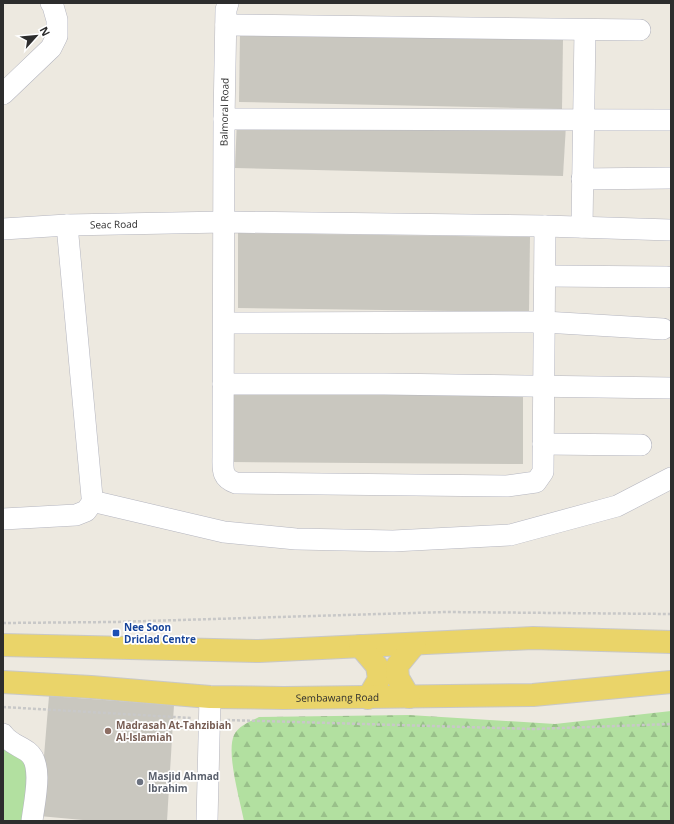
<svg xmlns="http://www.w3.org/2000/svg" width="674" height="824" font-family="'Open Sans',sans-serif">
<style>
.forest{fill:url(#forest-firs)}
.park{fill:#b2e0a0}
.building{fill:#c9c7bf}
.lines{fill:none;stroke-linecap:round;stroke-linejoin:round}
.minor-casing{stroke:#b4b5bf;stroke-width:22}
.major-casing{stroke:#c8c8c8;stroke-width:24}
.path{stroke:#c8c8c8;stroke-width:2.5;stroke-dasharray:3 2;stroke-linecap:butt}
.minor{stroke:#fff;stroke-width:21}
.major{stroke:#ead469;stroke-width:22}
.transit-dot{fill:#1a4fb4;stroke:#fff;stroke-width:1.5}
.education-dot{fill:#8d6e63;stroke:#fff;stroke-width:1.5}
.worship-dot{fill:#6b7280;stroke:#fff;stroke-width:1.5}
.labels{text-anchor:middle;stroke-width:3.5;stroke-linejoin:round;paint-order:stroke}
.street-label{font-size:10px;fill:#2d2d2d;stroke:#fff}
.transit-label{font-size:10px;font-weight:bold;fill:#164399;stroke:#fff;text-anchor:start}
.education-label{font-size:10px;font-weight:bold;fill:#785e54;stroke:#fff;text-anchor:start}
.worship-label{font-size:10px;font-weight:bold;fill:#5b616d;stroke:#fff;text-anchor:start}
</style>
<defs>
<pattern id="forest-firs" width="22" height="20" patternUnits="userSpaceOnUse"><rect width="22" height="20" fill="#b2e0a0"/><path d="M5 1l3.5 6h-7zM16 11l3.5 6h-7z" fill="#99c08a"/></pattern>
</defs>
<rect width="100%" height="100%" fill="#ede9e0"/>
<path class="forest" d="M671,711v110h-427c-4,-21 -18,-68 -10,-86 4,-9 17,-14 25,-18l150,-2 146,9z"/>
<path class="park" d="M3,741l31,18 -9,62h-22z"/>
<g class="building">
<path d="M240,32l323,7 -1,70 -323,-7z"/>
<path d="M237,119l329,6 -3,51 -328,-8z"/>
<path d="M238,233l292,4 -1,75 -291,-4z"/>
<path d="M232,390l291,2v72l-291,-2z"/>
<path d="M49,696l125,9 -7,116h-73l-55,-5z"/>
</g>
<g class="lines">
<defs>
<g id="minor">
<path d="M228,3l-2,7 -2,109 -1,337c0,13 -2,22 13,27l271,3 29,-4 7,-10 2,-246"/>
<path d="M226,25l414,5"/>
<path d="M3,94l48,-46 6,-12v-16l-4,-14 -2,-3"/>
<path d="M224,119l447,1"/>
<path d="M582,179l88,-1"/>
<path d="M67,225l25,272 4,5 128,30 72,7 97,2 117,-6 107,-29 54,-28"/>
<path d="M582,227l3,-197"/>
<path id="s1" d="M3,229l64,-4 157,-3 321,4 125,4"/>
<path d="M545,276l122,1"/>
<path d="M224,323l320,-1 119,7"/>
<path d="M223,384h161l287,4"/>
<path d="M543,444l98,1"/>
<path d="M3,519l73,-4 10,-4 8,-11"/>
<path d="M3,734c6,9 17,12 25,18 16,12 6,51 4,69"/>
<path d="M207,821l3,-124"/>
</g>
<g id="major">
<path d="M3,645l256,6 274,-13 138,4"/>
<path d="M360,646l17,20 2,13 -11,19"/>
<path id="s2" d="M3,682l88,5 119,10 74,1 249,-3 138,-13"/>
<path d="M409,697l-11,-19 -1,-12 18,-22"/>
</g>
</defs>
<use href="#minor" class="minor-casing"/>
<use href="#major" class="major-casing"/>
<g class="path">
<path d="M3,623l111,-1 332,-10 225,2"/>
<path d="M3,707l189,11"/>
<path d="M227,720l307,9 137,-5"/>
</g>
<use href="#minor" class="minor"/>
<use href="#major" class="major"/>
</g>
<rect class="transit-dot" x="112" y="629" width="8" height="8" rx="2"/>
<circle class="education-dot" cx="108" cy="731" r="4"/>
<circle class="worship-dot" cx="140" cy="782" r="4"/>
<g class="labels">
<g class="street-label">
<text transform="translate(224 112) rotate(-89)" y="4">Balmoral Road</text>
<text dy="4" stroke="none"><textPath href="#s1" startOffset="111">Seac Road</textPath></text>
<text dy="4" stroke="none"><textPath href="#s2" startOffset="335">Sembawang Road</textPath></text>
</g>
<g class="transit-label">
<text x="124" y="631">Nee Soon<tspan x="124" dy="12">Driclad Centre</tspan></text>
</g>
<g class="education-label">
<text x="116" y="729">Madrasah At-Tahzibiah<tspan x="116" dy="12">Al-Islamiah</tspan></text>
</g>
<g class="worship-label">
<text x="148" y="780">Masjid Ahmad<tspan x="148" dy="12">Ibrahim</tspan></text>
</g>
</g>
<rect width="674" height="824" fill="none" stroke="#2d2d2d" stroke-width="8"/>
<g transform="translate(36 36) rotate(63)" stroke="#ffffff" stroke-width="3" paint-order="stroke">
<path d="M0-3L7 15L0 10L-7 15Z" fill="#2d2d2d"/>
<text y="-6" font-size="11" font-weight="bold" text-anchor="middle" fill="#2d2d2d">N</text>
</g>
</svg>
